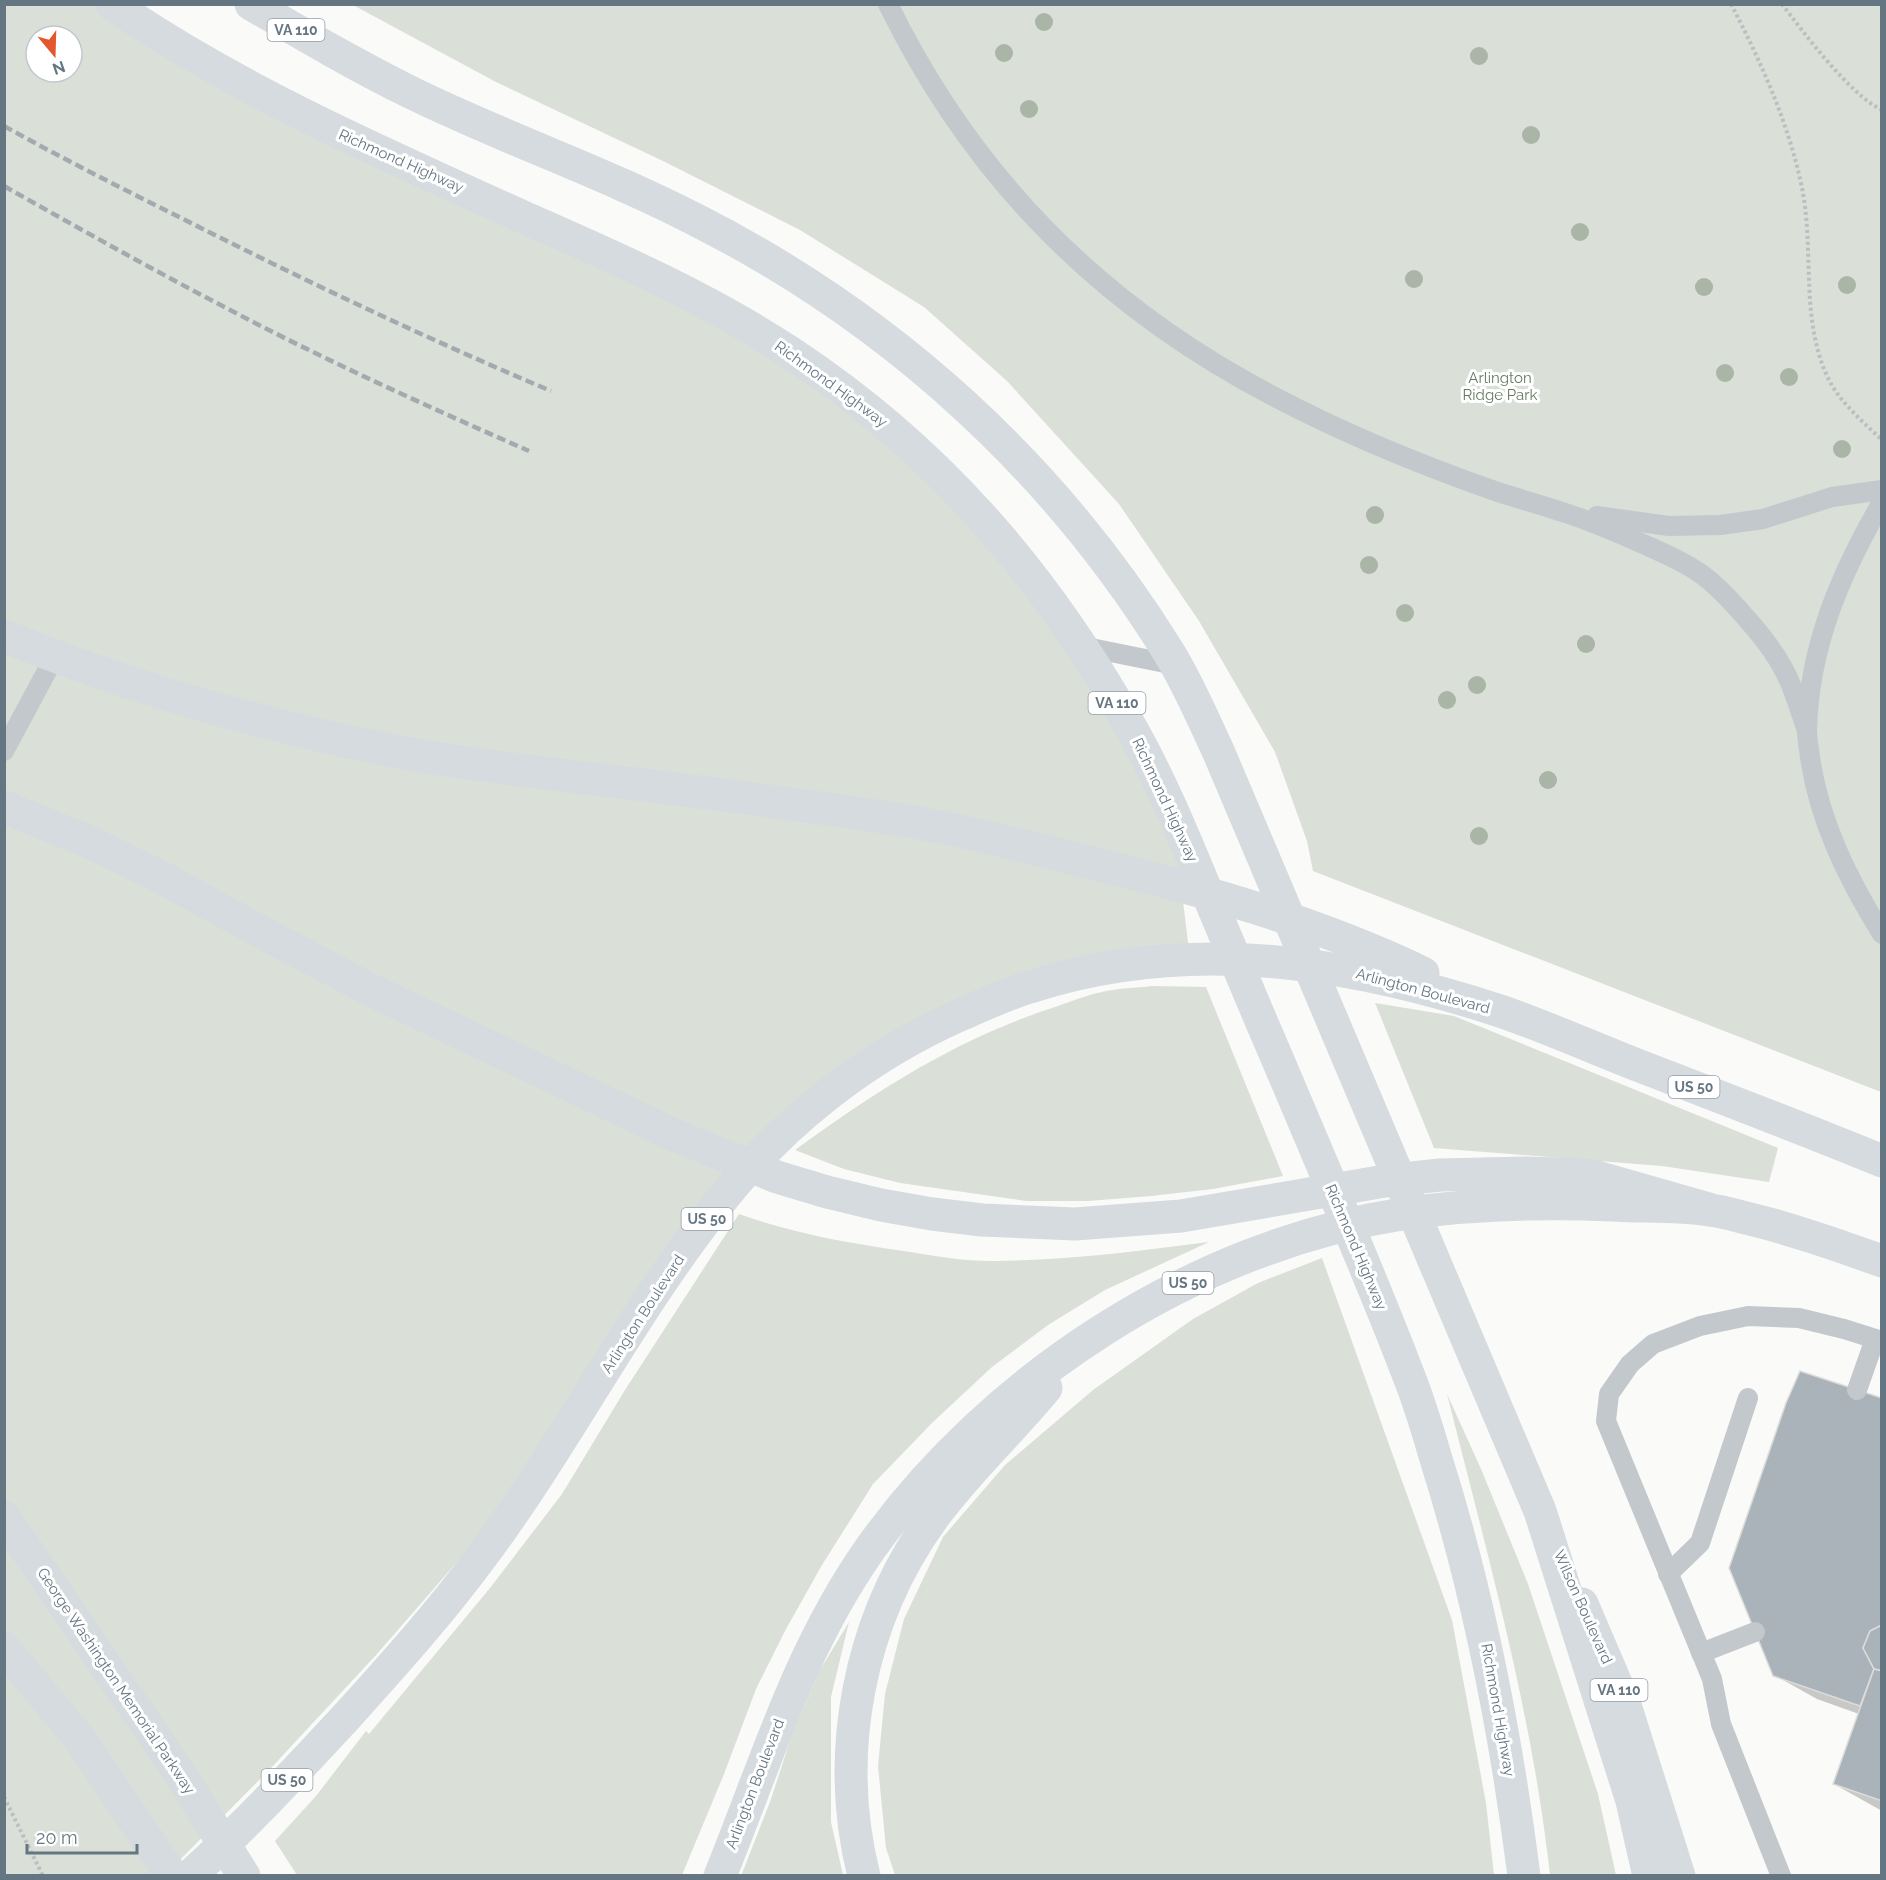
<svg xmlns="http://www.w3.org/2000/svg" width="1886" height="1880" font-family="Raleway,sans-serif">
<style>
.green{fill:#dadfd7;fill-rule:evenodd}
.shadow{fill:#0003}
.building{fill:#aab3b9;stroke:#dcdcda;stroke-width:1.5}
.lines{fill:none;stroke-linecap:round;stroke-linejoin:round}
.path{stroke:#bbbfc2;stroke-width:4;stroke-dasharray:3 3;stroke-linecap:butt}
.lane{stroke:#c3c8cc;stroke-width:20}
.primary{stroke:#d6dbdf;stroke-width:33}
.highway{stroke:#d6dbdf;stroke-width:33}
.rail{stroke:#a2aab0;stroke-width:4.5;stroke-dasharray:9 4.5;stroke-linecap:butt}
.tree{fill:#aab4a7}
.labels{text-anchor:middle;stroke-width:6;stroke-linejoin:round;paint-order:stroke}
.shield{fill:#fff;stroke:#939fa8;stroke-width:1.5}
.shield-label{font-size:14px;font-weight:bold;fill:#657683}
.street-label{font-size:15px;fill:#657683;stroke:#fff}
.park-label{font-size:15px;fill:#687a64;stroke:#fff}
</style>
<rect width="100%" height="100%" fill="#fafaf8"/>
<g class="green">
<path d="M5,5h107l611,305 263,209 186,291 18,149 -161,28 -224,126 -248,334 -180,207 -106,114 -106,107 -160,1zM36,36h36v36h-36z"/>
<path d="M353,5h1528v1087l-568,-221 -6,-30 -32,-89 -76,-131 -80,-117 -112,-123 -83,-74 -124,-77 -137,-69 -167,-79z"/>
<path d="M1152,986l54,1 77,189 -70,13 -62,7 -63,5h-62l-126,-18 -56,-14 -49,-19c84,-61 163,-112 263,-144 14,-5 29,-11 44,-14 16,-4 33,-4 50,-6z"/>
<path d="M1375,1003l79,13 324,132 -9,34 -107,-16 -228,-18z"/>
<path d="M739,1214c53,19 109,29 165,37 31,5 63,11 95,10 71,-1 140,-10 210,-19l-104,48 -57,35 -56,42 -59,55 -60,62 -51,81 -36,64 -30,60 -32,85 -42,101h-385l-22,-34 41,-45 50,-65 3,3 121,-146 72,-94 63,-104z"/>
<path d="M1322,1258l130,362 34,183 8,72h-599l-9,-27 -8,-82 7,-72 19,-75 39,-82 62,-72 88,-75 100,-71 65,-36z"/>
<path d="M1447,1394l34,75 47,115 70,210 18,81h-66c-18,-163 -63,-322 -103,-481z"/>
<path d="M849,1622l-18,75v125l12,53 -102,1 29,-74 22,-67 28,-65z"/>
</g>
<path class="shadow" d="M1882,1400v411l-48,-27 25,-70 -42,-15 -43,-24z"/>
<g class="building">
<path d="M1800,1371l82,27v227l-12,6 -7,17 11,21 -14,37 -87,-30 -44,-108 57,-165z"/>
<path d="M1882,1625v46l-8,-2 -11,-21 7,-17z"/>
<path d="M1874,1669l8,2v130l-49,-17z"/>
</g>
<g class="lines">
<g class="path">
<path d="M1731,4c30,58 58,120 71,184 13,63 -3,134 28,194 12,22 33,40 52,58"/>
<path d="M1782,4c22,29 68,91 100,106"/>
<path d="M4,1797l39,79"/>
</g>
<g class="lane">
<path d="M888,4c85,174 212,301 383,391 72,38 147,69 224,96 21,7 43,13 64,20 31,9 61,23 91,36 20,9 42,19 59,33 14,12 26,25 38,39 18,20 34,41 44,66 6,15 11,31 16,46"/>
<path d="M1882,502c-41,71 -73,144 -75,228 0,9 2,18 3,27 9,64 38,122 72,177"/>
<path d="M1597,516l72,10 51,-1 43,-6 69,-22 50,-7"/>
<path d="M1081,646l94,19"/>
<path d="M4,751l51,-95"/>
<path d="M1857,1390l18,-51"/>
<path d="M1668,1574l32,-31 48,-145"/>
<path d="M1701,1653l54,-21"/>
<path d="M1781,1876l-60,-152 -9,-45 -106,-258 3,-27 21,-30 23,-20 47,-18 48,-10 51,2 45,11 38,12"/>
</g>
<path class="primary" d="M1582,1604l42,98 55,174"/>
<g class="highway">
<path d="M112,4c129,88 270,149 411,213 93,41 183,80 268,136 144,95 250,217 335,366 32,55 56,113 80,171 27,65 55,131 83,196 42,100 86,200 124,301 9,24 16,48 23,72 43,136 70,275 88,417"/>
<path d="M251,4c53,31 106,62 161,89 94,46 194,80 288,129 192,98 354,245 468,429 20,32 35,68 51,102l321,758 92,290 17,75"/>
<path d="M4,636c127,52 260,90 395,116 50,10 102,15 153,22 114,14 229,27 343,45 65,10 129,27 193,43 114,28 229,60 335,111"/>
<path d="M4,807l81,33 74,36 104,57 108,57 303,145 103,42 50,15 54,13 51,9 50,6 93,4 106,-8 204,-35 55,-6 85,-2 65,2 119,34"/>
<path d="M4,1517l172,251 68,108"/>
<path d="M4,1648l76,91 92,137"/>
<path d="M190,1876c56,-51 107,-106 158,-161 45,-50 91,-101 131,-155 86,-114 150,-244 239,-356 64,-81 147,-147 242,-189 23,-10 46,-21 70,-28 158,-51 319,-26 473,25 43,15 86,34 129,51 83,32 167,64 250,98"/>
<path d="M720,1876c46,-113 79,-226 150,-327 120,-170 325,-303 532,-335 70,-10 140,-12 210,-9 32,2 65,0 97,5 12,1 25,5 37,8 46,11 91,27 136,43"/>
<path d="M864,1876c-31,-122 -5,-256 68,-357 34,-47 77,-86 114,-131"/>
</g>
<g class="rail">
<path d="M4,126c63,35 127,67 191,99 117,59 235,115 356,166"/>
<path d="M4,186c76,43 151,85 228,125 97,51 197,96 297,140"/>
</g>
</g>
<g class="tree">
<circle cx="1044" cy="22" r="9"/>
<circle cx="1004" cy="53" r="9"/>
<circle cx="1479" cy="56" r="9"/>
<circle cx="1029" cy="109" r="9"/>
<circle cx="1531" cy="135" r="9"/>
<circle cx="1580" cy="232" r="9"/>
<circle cx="1414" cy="279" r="9"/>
<circle cx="1847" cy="285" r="9"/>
<circle cx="1704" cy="287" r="9"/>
<circle cx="1725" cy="373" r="9"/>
<circle cx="1789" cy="377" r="9"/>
<circle cx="1842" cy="449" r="9"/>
<circle cx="1375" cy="515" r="9"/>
<circle cx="1369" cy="565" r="9"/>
<circle cx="1405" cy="613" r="9"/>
<circle cx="1586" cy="644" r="9"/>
<circle cx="1477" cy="685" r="9"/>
<circle cx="1447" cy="700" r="9"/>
<circle cx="1548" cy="780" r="9"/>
<circle cx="1479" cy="836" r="9"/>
</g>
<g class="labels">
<g class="shield">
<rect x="267.5" y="19" width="57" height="22" rx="4.5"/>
<rect x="1088.5" y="692" width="57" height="22" rx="4.5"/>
<rect x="1668.5" y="1076" width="51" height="22" rx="4.5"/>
<rect x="681.5" y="1208" width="51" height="22" rx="4.5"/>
<rect x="1162.5" y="1272" width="51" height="22" rx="4.5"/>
<rect x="1590.5" y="1679" width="57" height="22" rx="4.5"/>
<rect x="261.5" y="1769" width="51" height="22" rx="4.5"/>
</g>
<g class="shield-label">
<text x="296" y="35">VA 110</text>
<text x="1117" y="708">VA 110</text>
<text x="1694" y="1092">US 50</text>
<text x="707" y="1224">US 50</text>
<text x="1188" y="1288">US 50</text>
<text x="1619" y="1695">VA 110</text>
<text x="287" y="1785">US 50</text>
</g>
<g class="street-label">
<text transform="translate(401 161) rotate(24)" y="5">Richmond Highway</text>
<text transform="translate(831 384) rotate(36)" y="5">Richmond Highway</text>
<text transform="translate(1165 800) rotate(65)" y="5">Richmond Highway</text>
<text transform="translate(1423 991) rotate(15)" y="5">Arlington Boulevard</text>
<text transform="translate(1356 1247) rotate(67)" y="5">Richmond Highway</text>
<text transform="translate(643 1314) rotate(-57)" y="5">Arlington Boulevard</text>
<text transform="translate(1583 1607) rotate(66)" y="5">Wilson Boulevard</text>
<text transform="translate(116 1681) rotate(56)" y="5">George Washington Memorial Parkway</text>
<text transform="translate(1498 1710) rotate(80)" y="5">Richmond Highway</text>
<text transform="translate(755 1784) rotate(-69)" y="5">Arlington Boulevard</text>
</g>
<g class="park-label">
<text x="1500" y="383">Arlington<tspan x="1500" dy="17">Ridge Park</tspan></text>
</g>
</g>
<rect width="1886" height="1880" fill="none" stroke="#657683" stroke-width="12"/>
<g transform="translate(54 54) rotate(161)"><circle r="28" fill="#ffffff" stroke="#c1c8cd" stroke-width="1.5"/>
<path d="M0-4.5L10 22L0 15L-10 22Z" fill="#e4572e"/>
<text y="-9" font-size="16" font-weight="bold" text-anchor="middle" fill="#657683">N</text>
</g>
<path d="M27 1844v9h110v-9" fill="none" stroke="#657683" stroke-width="3"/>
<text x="36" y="1844" font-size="18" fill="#657683" stroke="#ffffff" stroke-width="4.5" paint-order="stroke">20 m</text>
</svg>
